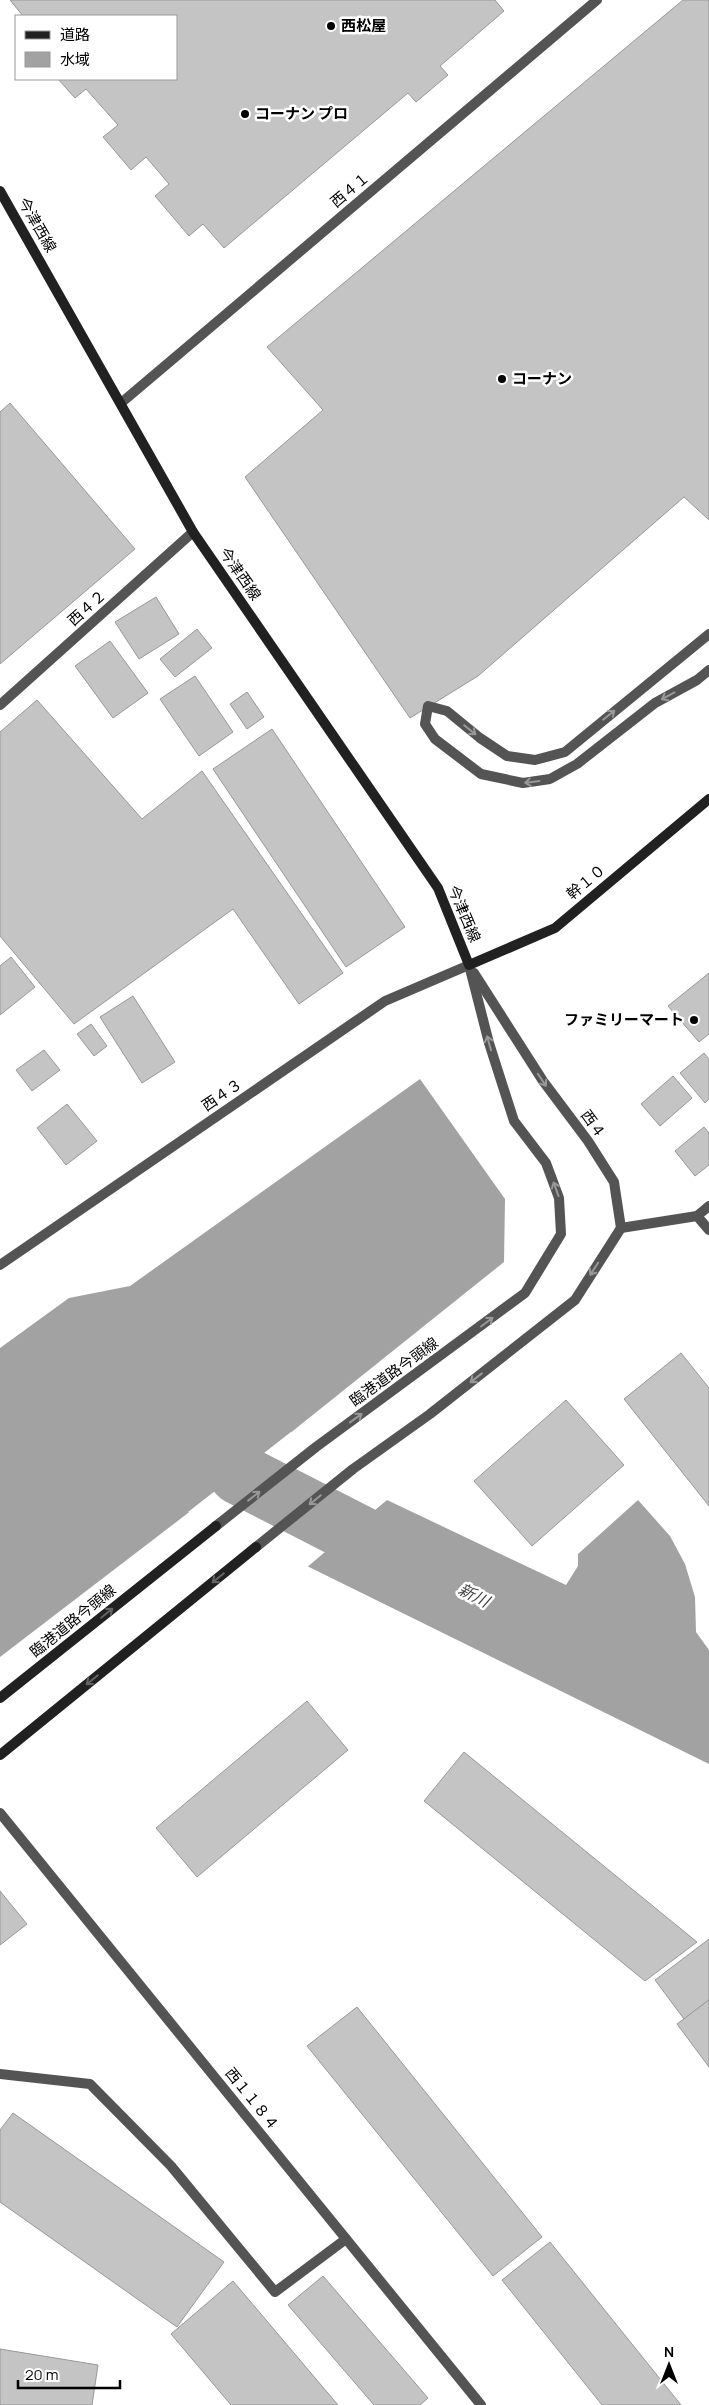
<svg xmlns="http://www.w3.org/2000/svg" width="709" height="2405" font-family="Manrope,'Noto Sans JP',sans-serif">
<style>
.water{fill:#a2a2a2}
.pier{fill:#fff}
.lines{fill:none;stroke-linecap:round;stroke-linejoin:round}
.river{stroke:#a2a2a2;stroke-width:61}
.building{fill:#c4c4c4;stroke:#989898}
.lane{stroke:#545454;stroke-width:10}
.street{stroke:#545454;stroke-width:10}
.secondary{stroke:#212121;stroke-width:10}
.oneway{stroke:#989898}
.oneway2{stroke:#646464}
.poi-dot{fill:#000;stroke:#fff;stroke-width:2}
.labels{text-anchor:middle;stroke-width:5;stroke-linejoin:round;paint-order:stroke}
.poi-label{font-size:15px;font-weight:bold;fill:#000;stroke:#fff;text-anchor:start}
.street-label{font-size:15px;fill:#000;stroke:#fff}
.water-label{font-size:16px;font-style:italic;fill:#434343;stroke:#fff}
</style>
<rect width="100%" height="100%" fill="#fff"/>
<g class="water">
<path d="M420,1079l85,120 -1,63 -265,212 -239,183v-309l69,-50 61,-12z"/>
<path d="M387,1500l179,85 12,-19v-12l60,-54 32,36 15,28 10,33 1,35 13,18v114l-402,-198z"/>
</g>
<g class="pier">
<path d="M291,1432l2,2 -52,42 -50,38 -3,-2z"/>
<path d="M385,1498h4l-83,70v-4z"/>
</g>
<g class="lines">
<path class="river" d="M239,1474l187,96"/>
</g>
<g class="building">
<path d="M10,0h485l9,11 -64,55 8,9 -32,27 -8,-9 -184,155 -21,-24 -14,12 -34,-40 14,-12 -23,-27 -15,13 -28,-33 15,-12 -32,-36 -11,9 -17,-19h118v-63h-153z"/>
<path d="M683,0h26v520l-25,-23 -206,179 -68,42 -165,-241 78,-67 -56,-63z"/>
<path d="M10,403l125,146 -135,115v-252z"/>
<path d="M156,597l23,37 -40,25 -24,-37z"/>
<path d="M197,629l15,19 -37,29 -15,-18z"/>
<path d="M110,641l38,52 -35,25 -38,-52z"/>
<path d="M195,676l38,56 -34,24 -39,-57z"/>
<path d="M247,692l17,25 -17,12 -17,-25z"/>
<path d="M37,700l105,119 60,-48 141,202 -44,31 -66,-95 -159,115 -74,-88v-204z"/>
<path d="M272,729l133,198 -59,40 -133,-198z"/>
<path d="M11,957l24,30 -35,28v-49z"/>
<path d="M709,973v61l-10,8 -31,-36z"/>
<path d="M133,996l42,66 -33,21 -42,-66z"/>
<path d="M91,1024l16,22 -13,10 -17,-22z"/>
<path d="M44,1050l16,20 -28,21 -16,-21z"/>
<path d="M704,1053l5,6v40l-4,4 -25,-30z"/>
<path d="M673,1076l19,22 -32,28 -19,-22z"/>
<path d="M67,1104l30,37 -31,24 -29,-37z"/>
<path d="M704,1127l5,6v32l-14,11 -20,-25z"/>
<path d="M681,1353l28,35v118l-85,-107z"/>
<path d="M566,1400l58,65 -92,81 -58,-65z"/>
<path d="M307,1701l41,49 -151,127 -41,-49z"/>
<path d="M464,1752l233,190 -52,39 -221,-180z"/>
<path d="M0,1891l27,33 -27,21z"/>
<path d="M709,1939v61l-25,19 -29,-39z"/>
<path d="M709,2000v67l-32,-43z"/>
<path d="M357,2007l185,230 -49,39 -186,-230z"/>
<path d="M13,2113l211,149 -47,65 -177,-125v-72z"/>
<path d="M550,2242l131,163h-79l-100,-125z"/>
<path d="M323,2276l105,122 -8,7h-46l-86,-100z"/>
<path d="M233,2281l105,124h-107l-60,-71z"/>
<path d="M0,2349l98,16 -6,40h-92z"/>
</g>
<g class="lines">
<g class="lane">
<path d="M709,634l-144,118 -30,8 -28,-4 -27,-18 -33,-27 -19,-5 -3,18 10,15 46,35 42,9 27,-4 27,-15 78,-61 42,-23 12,-10"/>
<path d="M0,1265l385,-264 84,-36"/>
<path d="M0,2074l90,10 81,82 104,126 71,-53"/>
</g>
<g class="street">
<path d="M121,403l476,-403"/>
<path d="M0,705l193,-173"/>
<path d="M474,973l69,108 45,60 26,41 7,46"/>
<path d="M697,1216l12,-10"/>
<path d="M621,1228l76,-12 12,14"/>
<path d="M216,1526l100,-79 209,-154 36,-59 -2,-36 -13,-35 -32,-42 -25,-78 -20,-78"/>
<path d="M256,1547l97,-78 77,-55 145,-114 46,-72"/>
<path d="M0,1813l481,592"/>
</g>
<g class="secondary">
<path d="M0,191l193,341 245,356 31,77 86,-37 154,-129"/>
<path d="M0,1698l216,-172"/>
<path d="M0,1755l256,-208"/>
</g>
</g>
<defs><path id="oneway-shaft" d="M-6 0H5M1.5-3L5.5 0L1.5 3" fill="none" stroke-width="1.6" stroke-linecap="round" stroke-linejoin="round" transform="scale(1.25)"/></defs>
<g class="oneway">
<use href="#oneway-shaft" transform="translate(668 696) rotate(152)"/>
<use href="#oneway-shaft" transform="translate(609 715) rotate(-39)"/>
<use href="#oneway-shaft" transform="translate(470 730) rotate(39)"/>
<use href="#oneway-shaft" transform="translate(532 782) rotate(173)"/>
<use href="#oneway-shaft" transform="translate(489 1043) rotate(-106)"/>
<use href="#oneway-shaft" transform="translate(542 1080) rotate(56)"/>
<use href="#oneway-shaft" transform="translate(556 1189) rotate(-110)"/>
<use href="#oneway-shaft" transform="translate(594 1269) rotate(123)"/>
<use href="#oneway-shaft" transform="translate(487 1322) rotate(-37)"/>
<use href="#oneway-shaft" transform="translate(476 1378) rotate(142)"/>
<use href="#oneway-shaft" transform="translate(356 1418) rotate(-36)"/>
<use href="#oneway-shaft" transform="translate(254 1496) rotate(-38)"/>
<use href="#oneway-shaft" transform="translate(315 1500) rotate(141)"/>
</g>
<g class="oneway2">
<use href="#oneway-shaft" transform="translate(218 1578) rotate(141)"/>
<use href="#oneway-shaft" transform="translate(107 1613) rotate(-39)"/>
<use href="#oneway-shaft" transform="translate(92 1680) rotate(141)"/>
</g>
<g class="poi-dot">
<circle cx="331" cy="26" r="5"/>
<circle cx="245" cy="114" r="5"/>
<circle cx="502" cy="379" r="5"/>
<circle cx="694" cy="1020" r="5"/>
</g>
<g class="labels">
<g class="poi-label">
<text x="341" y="31">西松屋</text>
<text x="255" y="119">コーナン プロ</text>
<text x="512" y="384">コーナン</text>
<text x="684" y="1025" text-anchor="end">ファミリーマート</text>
</g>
<g class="street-label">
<text transform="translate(350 190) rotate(-40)" y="5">西４１</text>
<text transform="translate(37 225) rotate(60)" y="5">今津西線</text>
<text transform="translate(240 574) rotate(55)" y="5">今津西線</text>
<text transform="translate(87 608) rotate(-42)" y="5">西４２</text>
<text transform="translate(586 882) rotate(-40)" y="5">幹１０</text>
<text transform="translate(464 914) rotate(67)" y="5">今津西線</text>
<text transform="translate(222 1095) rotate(-34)" y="5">西４３</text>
<text transform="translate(593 1124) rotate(54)" y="5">西４</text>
<text transform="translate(394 1372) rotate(-36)" y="5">臨港道路今頭線</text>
<text transform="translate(73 1621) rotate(-39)" y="5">臨港道路今頭線</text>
<text transform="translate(252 2099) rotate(51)" y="5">西１１８４</text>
</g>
<g class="water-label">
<text transform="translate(474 1595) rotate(27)" y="6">新川</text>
</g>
</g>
<rect x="15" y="15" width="162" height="65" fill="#ffffff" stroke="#999999"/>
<rect x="25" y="31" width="25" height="8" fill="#212121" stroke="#999999"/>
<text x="60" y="40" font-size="15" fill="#000000">道路</text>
<rect x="25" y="52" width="25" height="15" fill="#a2a2a2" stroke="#999999"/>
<text x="60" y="65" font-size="15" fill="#000000">水域</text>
<g transform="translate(669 2365)" stroke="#ffffff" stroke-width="4" paint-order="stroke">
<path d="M0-4L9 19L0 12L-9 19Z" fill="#000000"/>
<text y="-8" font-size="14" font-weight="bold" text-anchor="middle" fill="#000000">N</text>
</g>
<path d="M18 2380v8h102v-8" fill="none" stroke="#000000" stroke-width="2.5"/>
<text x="25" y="2380" font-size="15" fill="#000000" stroke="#ffffff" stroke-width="4" paint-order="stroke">20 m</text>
</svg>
